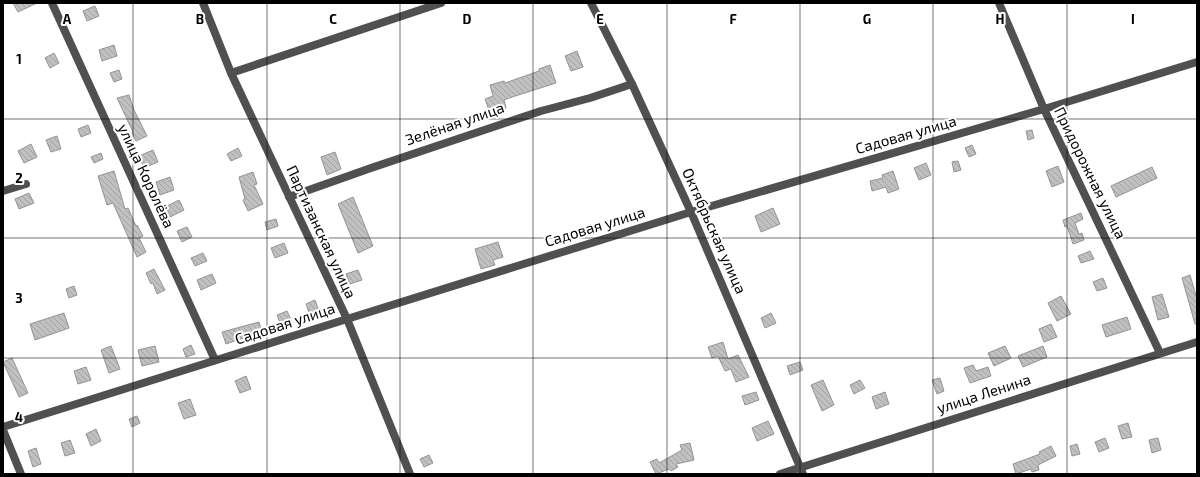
<svg xmlns="http://www.w3.org/2000/svg" width="1200" height="477" font-family="'Exo 2',sans-serif">
<style>
.building{fill:url(#building-back-hatch);stroke:#949494}
.lines{fill:none;stroke-linecap:round;stroke-linejoin:round}
.minor{stroke:#505050;stroke-width:8}
.tertiary{stroke:#505050;stroke-width:8}
.grid{fill:none;stroke:#000;stroke-width:1;stroke-opacity:0.55}
.labels{text-anchor:middle;stroke-width:4;stroke-linejoin:round;paint-order:stroke}
.street-label{font-size:15px;fill:#000;stroke:#fff}
.grid-label{font-size:13px;text-anchor:middle;font-weight:bold;fill:#000;stroke:#fff;stroke-width:4;stroke-linejoin:round;paint-order:stroke}
</style>
<defs>
<pattern id="building-back-hatch" width="6" height="6" patternUnits="userSpaceOnUse"><rect width="6" height="6" fill="#c0c0c0"/><path d="M-1 5l2 2M0 0l6 6M5-1l2 2" fill="none" stroke="#a3a3a3"/></pattern>
</defs>
<rect width="100%" height="100%" fill="#fff"/>
<g class="building">
<path d="M13,3h24l-19,9z"/>
<path d="M95,6l4,10 -12,5 -4,-10z"/>
<path d="M114,45l3,11 -15,5 -3,-11z"/>
<path d="M577,51l6,16 -12,4 -6,-15z"/>
<path d="M54,53l5,10 -9,5 -5,-10z"/>
<path d="M550,65l6,18 -47,15 -5,2 2,8 -16,5 -5,-14 8,-3 -3,-11 14,-4 1,2 34,-12v-2z"/>
<path d="M119,70l3,9 -8,3 -4,-9z"/>
<path d="M129,95l5,15 13,26 -11,5 -4,-9h1l-16,-34z"/>
<path d="M88,125l3,8 -10,4 -3,-8z"/>
<path d="M1032,130l2,8 -6,2 -2,-9z"/>
<path d="M57,136l4,13 -10,3 -5,-12z"/>
<path d="M31,144l6,13 -13,6 -6,-12z"/>
<path d="M972,145l4,9 -7,3 -4,-9z"/>
<path d="M238,148l4,8 -11,5 -4,-7z"/>
<path d="M153,150l5,12 -14,6 -5,-12z"/>
<path d="M335,152l6,17 -14,6 -6,-18z"/>
<path d="M101,153l2,6 -9,4 -3,-6z"/>
<path d="M958,161l3,9 -7,2 -2,-10z"/>
<path d="M926,163l5,12 -12,5 -5,-12z"/>
<path d="M1058,166l6,16 -12,5 -6,-16z"/>
<path d="M1152,167l5,11 -41,19 -5,-11z"/>
<path d="M114,171l11,38 3,-1 8,18 1,-1 6,11 -4,2 7,14 -9,5 -24,-54 -6,2 -9,-29z"/>
<path d="M893,171l6,18 -11,4 -2,-6 -14,4 -2,-10 13,-3 -1,-3z"/>
<path d="M253,172l4,12 -3,1 9,19 -15,7 -5,-11 2,-1 -6,-22z"/>
<path d="M170,177l4,13 -14,5 -4,-13z"/>
<path d="M29,193l5,10 -15,6 -4,-10z"/>
<path d="M353,197l20,49 -15,7 -20,-49z"/>
<path d="M179,200l5,10 -14,7 -5,-10z"/>
<path d="M773,208l7,16 -19,8 -6,-16z"/>
<path d="M1081,213l2,6 -8,4 4,11 3,-1 2,7 -11,4 -6,-18 -2,1 -2,-7z"/>
<path d="M276,219l2,7 -11,4 -2,-8z"/>
<path d="M187,227l5,10 -10,5 -5,-11z"/>
<path d="M498,242l5,15 -10,3 2,5 -14,4 -6,-20z"/>
<path d="M284,243l4,10 -13,5 -4,-10z"/>
<path d="M1090,251l4,8 -13,4 -3,-7z"/>
<path d="M203,253l4,8 -12,5 -4,-8z"/>
<path d="M154,269l11,21 -8,4 -4,-11 -2,1 -5,-11z"/>
<path d="M358,270l4,10 -12,4 -4,-10z"/>
<path d="M212,274l4,9 -15,7 -4,-10z"/>
<path d="M1190,275l7,24v25h-2l-13,-46z"/>
<path d="M1103,278l4,10 -10,3 -4,-9z"/>
<path d="M74,286l3,9 -8,3 -3,-9z"/>
<path d="M1162,294l7,23 -11,3 -6,-23z"/>
<path d="M1061,296l10,18 -14,7 -9,-18z"/>
<path d="M315,300l5,14 -9,4 -5,-14z"/>
<path d="M287,311l5,11 -11,4 -4,-11z"/>
<path d="M64,313l5,15 -34,12 -5,-16z"/>
<path d="M771,313l5,10 -11,5 -4,-10z"/>
<path d="M1127,317l4,12 -25,8 -4,-12z"/>
<path d="M259,322l4,13 -10,3 -1,-3 -26,9 -4,-12z"/>
<path d="M1051,324l6,13 -13,5 -5,-13z"/>
<path d="M723,342l5,17 10,-4 11,22 -13,5 -5,-13 -6,2 -7,-15 -6,2 -4,-11z"/>
<path d="M191,345l4,9 -9,3 -3,-8z"/>
<path d="M111,346l9,23 -11,4 -8,-23z"/>
<path d="M155,346l4,16 -17,4 -4,-16z"/>
<path d="M1005,346l6,12 -17,8 -6,-13z"/>
<path d="M1043,346l4,11 -24,10 -5,-11z"/>
<path d="M12,358l16,35 -9,4 -16,-35z"/>
<path d="M800,362l3,8 -13,5 -3,-9z"/>
<path d="M973,365l3,6 12,-4 3,9 -21,7 -6,-15z"/>
<path d="M86,367l5,13 -13,4 -4,-13z"/>
<path d="M246,376l5,13 -11,4 -5,-12z"/>
<path d="M940,378l4,13 -7,3 -5,-14z"/>
<path d="M823,380l11,25 -12,6 -11,-26z"/>
<path d="M860,380l5,8 -11,6 -4,-9z"/>
<path d="M756,392l3,8 -14,5 -3,-9z"/>
<path d="M885,392l4,12 -13,5 -4,-12z"/>
<path d="M190,399l6,16 -12,4 -6,-16z"/>
<path d="M137,416l3,7 -8,4 -3,-8z"/>
<path d="M768,421l6,13 -17,7 -5,-13z"/>
<path d="M1128,423l4,14 -10,2 -4,-13z"/>
<path d="M96,429l5,12 -10,5 -5,-12z"/>
<path d="M1105,438l4,10 -10,4 -4,-10z"/>
<path d="M1158,438l3,12 -9,3 -3,-13z"/>
<path d="M70,440l5,13 -10,3 -4,-13z"/>
<path d="M690,443l4,17 -18,4 2,3 -7,4 -2,-2 -13,5 -6,-12 7,-3 2,4 23,-13 -2,-5z"/>
<path d="M1077,444l3,10 -8,2 -2,-10z"/>
<path d="M1051,446l5,10 -18,9 1,5 -7,2 -1,-3 -15,5 -3,-10 27,-10 -1,-2z"/>
<path d="M36,448l5,16 -8,3 -5,-16z"/>
<path d="M429,455l4,8 -9,4 -4,-8z"/>
</g>
<g class="lines">
<g class="minor">
<path d="M52,3l163,357"/>
<path d="M203,3l28,70 116,246 63,155"/>
<path d="M591,3l41,81 59,128 112,262"/>
<path d="M999,3l45,106 116,244"/>
<path d="M231,73l210,-70"/>
<path d="M3,191l23,-7"/>
<path d="M289,197l82,-29 170,-57 49,-13 42,-14"/>
<path d="M3,427l344,-108 344,-107 353,-103 153,-47"/>
<path d="M3,430l18,44"/>
</g>
<path class="tertiary" d="M780,474l417,-132"/>
</g>
<path class="grid" d="M133,3v471M267,3v471M400,3v471M533,3v471M667,3v471M800,3v471M933,3v471M1067,3v471M3,119h1194M3,238h1194M3,358h1194"/>
<g class="labels">
<g class="street-label">
<text transform="translate(455 124) rotate(-19)" y="5">Зелёная улица</text>
<text transform="translate(906 135) rotate(-16)" y="5">Садовая улица</text>
<text transform="translate(1090 173) rotate(64)" y="5">Придорожная улица</text>
<text transform="translate(146 176) rotate(65)" y="5">улица Королёва</text>
<text transform="translate(595 227) rotate(-17)" y="5">Садовая улица</text>
<text transform="translate(714 231) rotate(66)" y="5">Октябрьская улица</text>
<text transform="translate(321 232) rotate(65)" y="5">Партизанская улица</text>
<text transform="translate(285 324) rotate(-18)" y="5">Садовая улица</text>
<text transform="translate(984 394) rotate(-18)" y="5">улица Ленина</text>
</g>
</g>
<g class="grid-label">
<text x="67" y="24">A</text>
<text x="200" y="24">B</text>
<text x="333" y="24">C</text>
<text x="467" y="24">D</text>
<text x="600" y="24">E</text>
<text x="733" y="24">F</text>
<text x="867" y="24">G</text>
<text x="1000" y="24">H</text>
<text x="1133" y="24">I</text>
<text x="19" y="64">1</text>
<text x="19" y="183">2</text>
<text x="19" y="303">3</text>
<text x="19" y="422">4</text>
</g>
<rect width="1200" height="477" fill="none" stroke="#000000" stroke-width="8"/>
</svg>
